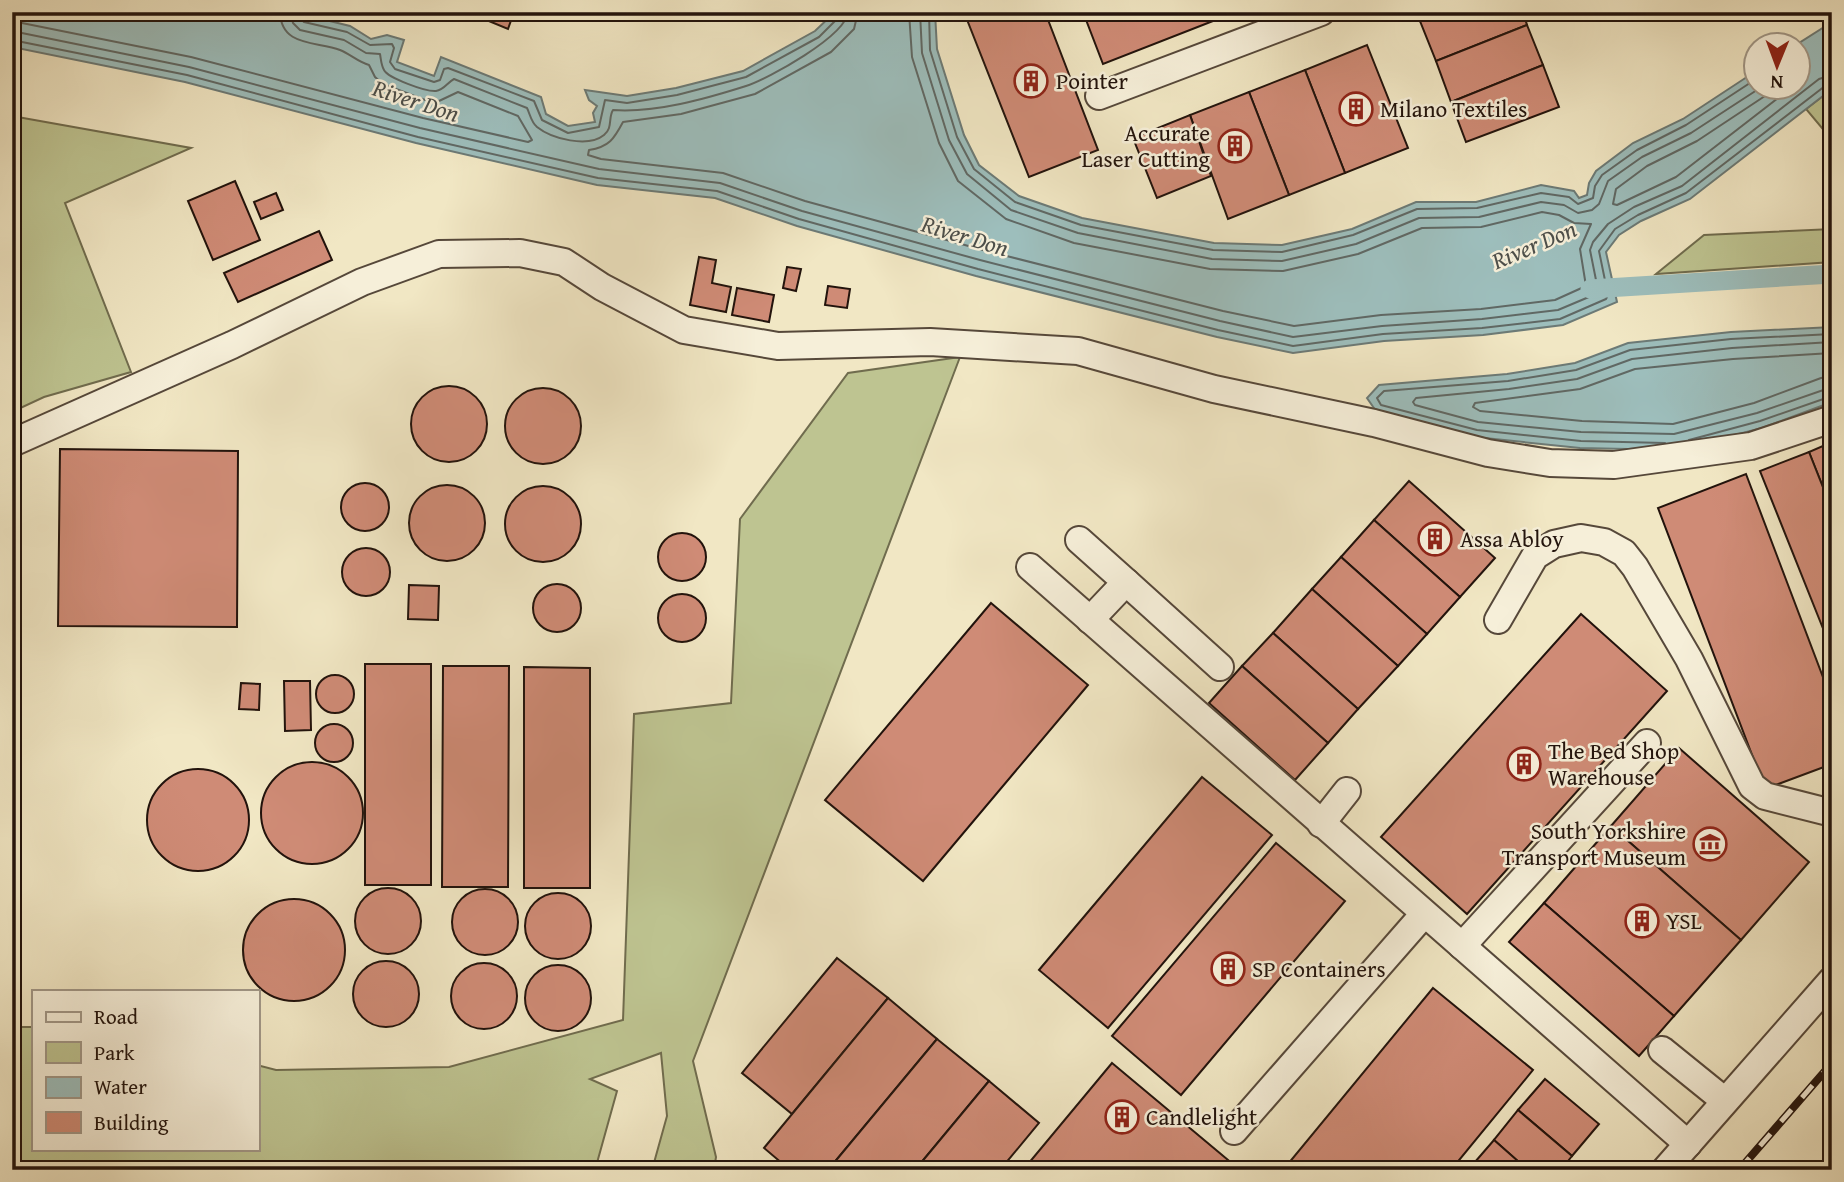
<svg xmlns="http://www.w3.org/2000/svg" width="1844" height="1182" font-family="'Gentium Book Plus',serif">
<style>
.green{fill:#bec491;stroke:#706c4e;stroke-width:2}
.water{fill:#9dbebc;stroke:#6c7a76;stroke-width:2}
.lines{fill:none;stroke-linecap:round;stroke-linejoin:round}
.shore{stroke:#606864;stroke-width:2}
.canal{stroke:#9dbebc;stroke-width:19}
.building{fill:#cf8b76;stroke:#22130c;stroke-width:2}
.minor-casing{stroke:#56483a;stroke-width:30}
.minor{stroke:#f6efd9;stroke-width:26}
.rail-casing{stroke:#22130c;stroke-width:8}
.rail{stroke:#f6efd9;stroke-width:5;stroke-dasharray:16;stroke-linecap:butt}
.labels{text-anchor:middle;stroke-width:5;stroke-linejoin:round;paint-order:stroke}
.poi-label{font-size:23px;fill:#22130c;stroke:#f6efd9;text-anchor:start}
.water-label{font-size:24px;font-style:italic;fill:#4d4f4a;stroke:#f6efd9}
</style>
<rect width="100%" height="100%" fill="#f1e7c4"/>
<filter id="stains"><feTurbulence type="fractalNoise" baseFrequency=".00286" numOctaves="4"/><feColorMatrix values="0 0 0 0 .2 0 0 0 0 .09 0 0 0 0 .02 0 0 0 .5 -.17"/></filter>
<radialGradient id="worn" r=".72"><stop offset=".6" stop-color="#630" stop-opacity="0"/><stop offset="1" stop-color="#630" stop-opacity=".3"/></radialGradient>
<g class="green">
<path d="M1832,89v51l-26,-31z"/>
<path d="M12,116l179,32 -126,55 66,169 -87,25 -32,15z"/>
<path d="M1832,229v33l-176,12 48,-39z"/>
<path d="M960,357l-267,704 23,96 -2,13h-62l15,-54 -6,-63 -71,26 27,12 -22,79h-583v-143h21v122h224v-84l19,5 173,-3 174,-47 11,-306 97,-11 9,-184 108,-146z"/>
</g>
<g class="water">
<path d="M12,12h281l57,14 21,13 16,-4 17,5 -7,22 37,14 7,-19 100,40 5,17 22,12 27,-4 -2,-9 4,-7 -8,-6 -4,-10 42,6 49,-8 67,-17 72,-40 20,-19h100l2,37 27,86 15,30 40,31 63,22 132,25 68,2 70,-16 64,-27h60l65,-17 33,6 5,7 8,-3 2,-12 7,-12 37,-28 50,-24 73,-48v17h42v-42l-2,-1 36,-23v67l-142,110 -49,22 -22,14 -13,17 11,50 -54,23 -80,10 -99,6 -91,12 -76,-16 -241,-61 -179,-50 -82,-28 -118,-13 -181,-42 -231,-61 -173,-35z"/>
<path d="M1832,327v75l-70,26 -86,22 -96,-2 -105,-11 -99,-26 -9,-13 12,-13 128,-11 68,-11 53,-20 103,-11z"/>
</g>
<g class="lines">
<g class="shore">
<path d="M290,12l3,11 7,7 44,10 22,13 14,1c1,5 1,11 4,16 4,8 42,22 52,21 8,-1 12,-9 18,-12l73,29c3,6 4,14 10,19 15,12 51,21 67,8 9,-7 4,-17 9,-25 43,3 92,-11 133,-24 22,-7 100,-50 102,-74"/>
<path d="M299,12l1,6 4,4 43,10 23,13 22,-1 2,4 -4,14 5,7 39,13 6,-2 4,-11 4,-1 86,33 8,19 26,13 31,-6 6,-27 22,3 50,-8 69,-18 73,-40 18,-18 2,-7"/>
<path d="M858,12l-4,17 -23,23 -76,42 -74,20 -58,8c-9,17 -14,25 -34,28l-1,5 13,4 122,14 82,28 178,49 240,61 71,15 87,-11 100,-6 74,-9 31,-14 -6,-37 11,-25 -17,-1 -15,-8 -17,-3 -61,15 -59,1 -64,26 -75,17 -73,-2 -136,-26 -68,-24 -48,-38 -19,-38 -27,-86 -3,-45"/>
<path d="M920,12l2,41 27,87 18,34 44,36 67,23 134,26 70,2 74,-17 63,-26 60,-1 62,-15 23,3 14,8 14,-3 7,-6 9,-23 34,-24 49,-24 69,-45"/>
<path d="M929,12l1,38 27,87 17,32 41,33 66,23 132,25 69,2 71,-17 64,-26 60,-1 64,-15 28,4 9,7 15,-6 2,-12 7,-11 35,-25 49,-25 70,-46"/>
<path d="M12,21l179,36 232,61 105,24 4,-2 -14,-24 -60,-24 -19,9 -14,-1 -42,-16 -8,-7 -6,-12c-11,-3 -19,-11 -29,-15 -24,-9 -59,-3 -60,-38"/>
<path d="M12,31l177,36 231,61 179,41 121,14 82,28 178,49 240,61 73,16 89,-11 100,-7 76,-9 38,-16 2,-4 -8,-40 3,-8 15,-18 26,-17 48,-21 137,-107 13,-4"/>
<path d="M12,40l175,35 231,62 180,41 119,13 82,28 179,50 240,61 75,16 90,-12 99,-6 78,-9 46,-20 2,-4 -9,-44 16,-22 23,-14 48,-22 139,-107 7,-2"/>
<path d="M1777,88l-80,53 -50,25 -31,23 -3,15 4,1 59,-28 115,-89"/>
<path d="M1832,342l-100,6 -100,11 -55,20 -68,10 -93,9 -3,4 2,3 63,17 103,10 93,2 83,-21 75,-26"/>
<path d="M1832,353l-99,6 -98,10 -55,20 -105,14 -2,4 7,4 102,10 91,3 81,-21 67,-25 11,-2"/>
<path d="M1689,440l71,-19 72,-25"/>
<path d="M1665,443l-84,-2 -104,-11 -96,-25 -4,-7 7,-7 124,-10 68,-11 54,-20 101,-11 101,-5"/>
</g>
<path class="canal" d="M1590,289l242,-15"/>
</g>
<g class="building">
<path d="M467,12h47l-6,17z"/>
<path d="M964,12h81l53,138 -69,27z"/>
<path d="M1083,12h153l-133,52z"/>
<path d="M1417,12h25l-22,9z"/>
<path d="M1442,12h81l4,13 -91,36 -16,-40z"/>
<path d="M1527,25l16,40 -92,37 -15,-41z"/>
<path d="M1367,45l41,103 -63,25 -40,-103z"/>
<path d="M1543,65l16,42 -93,35 -15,-40z"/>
<path d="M1305,70l40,103 -56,22 -40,-103z"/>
<path d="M1249,92l40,103 -61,24 -38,-104z"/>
<path d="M1190,115l21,61 -54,22 -24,-60z"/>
<path d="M235,181l25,59 -47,20 -25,-59z"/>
<path d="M276,193l7,17 -22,9 -7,-17z"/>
<path d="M319,231l13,29 -94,42 -14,-29z"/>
<path d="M699,257l17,3 -4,23 19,4 -5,25 -36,-7z"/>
<path d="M787,267l14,2 -5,22 -13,-3z"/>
<path d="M828,286l22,3 -3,19 -22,-3z"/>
<path d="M737,288l37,7 -5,27 -37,-7z"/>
<circle cx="449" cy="424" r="38"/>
<circle cx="543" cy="426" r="38"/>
<path d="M1832,442v68l-23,-58z"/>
<path d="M60,449l178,2 -1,176 -179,-1z"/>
<path d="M1809,452l23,58v141l-72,-180z"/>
<path d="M1746,474l86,227v63l-67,25 -107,-281z"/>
<path d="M1409,481l86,77 -35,39 -86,-77z"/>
<circle cx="365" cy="507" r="24"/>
<circle cx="447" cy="523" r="38"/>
<circle cx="543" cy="524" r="38"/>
<path d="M1374,520l86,77 -33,37 -86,-77z"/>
<circle cx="682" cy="557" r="24"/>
<circle cx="366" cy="572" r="24"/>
<path d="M1341,557l86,77 -29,32 -86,-77z"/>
<circle cx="557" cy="608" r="24"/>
<path d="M409,585l30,1 -1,34 -30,-1z"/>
<path d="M1312,589l86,77 -40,43 -85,-76z"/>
<circle cx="682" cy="618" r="24"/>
<path d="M991,603l97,82 -165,196 -98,-81z"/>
<path d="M1581,614l86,77 -200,223 -86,-77z"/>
<path d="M1273,633l85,76 -30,34 -86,-77z"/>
<rect x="365" y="664" width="66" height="221"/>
<path d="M443,666h66l-1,221h-66z"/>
<path d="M1242,666l86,77 -33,37 -86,-77z"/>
<path d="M524,667l66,1v220h-66z"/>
<circle cx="335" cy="694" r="19"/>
<path d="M284,681h26l1,49 -26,1z"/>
<path d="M241,683l19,1 -1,26 -20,-1z"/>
<circle cx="334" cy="743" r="19"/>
<path d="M1679,748l130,114 -68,78 -130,-114z"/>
<circle cx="312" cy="813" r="51"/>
<circle cx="198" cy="820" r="51"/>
<path d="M1202,777l70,58 -164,193 -69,-58z"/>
<path d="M1611,826l130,114 -67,76 -130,-113z"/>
<path d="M1276,843l69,58 -164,194 -69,-59z"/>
<circle cx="388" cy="921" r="33"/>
<circle cx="485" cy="922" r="33"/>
<circle cx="558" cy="926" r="33"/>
<circle cx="294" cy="950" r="51"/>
<path d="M1544,903l130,113 -35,40 -130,-114z"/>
<path d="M837,958l51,40 -96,116 -50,-41z"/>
<circle cx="386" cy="994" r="33"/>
<circle cx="484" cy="996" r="33"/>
<circle cx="558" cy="998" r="33"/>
<path d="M1433,988l100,82 -82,100h-168z"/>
<path d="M888,998l49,41 -109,131h-38l-26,-22z"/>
<path d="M937,1039l52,42 -74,89h-87z"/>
<path d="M1112,1063l128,107h-217z"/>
<path d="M1545,1079l54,45 -27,32 -54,-46z"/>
<path d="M989,1081l50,42 -39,47h-85z"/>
<path d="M1518,1110l54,46 -11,14h-33l-34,-30z"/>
<path d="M1494,1140l34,30h-60z"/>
</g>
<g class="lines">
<defs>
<g id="minor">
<path d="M1099,96l222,-84"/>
<path d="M12,443l220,-98 130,-63 77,-28 81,-1 44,9 38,25 82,43 94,16 152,-4 148,9 136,38 160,34 114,30 62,10 64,2 137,-19 81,-27"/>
<path d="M1079,540l47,42 -36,38"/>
<path d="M1030,567l658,577"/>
<path d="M1126,582l94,85"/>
<path d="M1498,620l37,-64 19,-12 27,-6 23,4 20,11 11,14 54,92 63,127 13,10 67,17"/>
<path d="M1321,824l26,-33"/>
<path d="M1462,946l185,-203"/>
<path d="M1662,1050l63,51"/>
<path d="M1234,1131l190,-217"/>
<path d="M1665,1170l167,-190"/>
</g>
</defs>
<use href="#minor" class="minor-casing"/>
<use href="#minor" class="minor"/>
<defs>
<path id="rail" d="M1739,1170l93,-107"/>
</defs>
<use href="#rail" class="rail-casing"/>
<use href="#rail" class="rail"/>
</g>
<defs>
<symbol id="building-ring" viewBox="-11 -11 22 22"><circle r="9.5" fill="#f6efd9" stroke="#8f2418" stroke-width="1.5"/><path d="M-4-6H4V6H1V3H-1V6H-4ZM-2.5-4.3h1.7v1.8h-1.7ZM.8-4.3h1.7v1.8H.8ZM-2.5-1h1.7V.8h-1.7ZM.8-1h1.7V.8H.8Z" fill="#8f2418"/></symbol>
<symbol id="museum-ring" viewBox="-11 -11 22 22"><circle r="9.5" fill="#f6efd9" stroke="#8f2418" stroke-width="1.5"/><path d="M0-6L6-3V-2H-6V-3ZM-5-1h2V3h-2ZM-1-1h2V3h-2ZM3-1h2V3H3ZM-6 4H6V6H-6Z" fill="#8f2418"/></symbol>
</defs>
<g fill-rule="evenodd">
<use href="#building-ring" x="1012" y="62" width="38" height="38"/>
<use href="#building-ring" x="1337" y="90" width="38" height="38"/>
<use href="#building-ring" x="1216" y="127" width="38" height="38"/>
<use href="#building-ring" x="1416" y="520" width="38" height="38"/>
<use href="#building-ring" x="1505" y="745" width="38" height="38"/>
<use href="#museum-ring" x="1691" y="825" width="38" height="38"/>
<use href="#building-ring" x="1623" y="902" width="38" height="38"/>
<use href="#building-ring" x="1209" y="950" width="38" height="38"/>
<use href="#building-ring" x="1103" y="1098" width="38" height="38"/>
</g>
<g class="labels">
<g class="poi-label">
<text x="1056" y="89">Pointer</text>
<text x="1380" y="117">Milano Textiles</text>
<text x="1210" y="141" text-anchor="end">Accurate<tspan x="1210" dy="26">Laser Cutting</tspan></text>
<text x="1460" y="547">Assa Abloy</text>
<text x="1548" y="759">The Bed Shop<tspan x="1548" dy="26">Warehouse</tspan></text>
<text x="1686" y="839" text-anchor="end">South Yorkshire<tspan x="1686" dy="26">Transport Museum</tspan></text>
<text x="1666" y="929">YSL</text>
<text x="1252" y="977">SP Containers</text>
<text x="1146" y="1125">Candlelight</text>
</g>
<g class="water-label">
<text transform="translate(416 101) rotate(18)" y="8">River Don</text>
<text transform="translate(965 236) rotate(17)" y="8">River Don</text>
<text transform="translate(1534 245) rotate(-23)" y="8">River Don</text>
</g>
</g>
<rect width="1844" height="1182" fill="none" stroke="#f1e7c4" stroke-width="42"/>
<rect x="14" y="14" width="1816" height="1154" fill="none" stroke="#22130c" stroke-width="3.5"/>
<rect x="21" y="21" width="1802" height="1140" fill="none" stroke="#22130c" stroke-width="2"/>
<rect x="32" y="990" width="228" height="161" fill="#f6efd9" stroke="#a19787" stroke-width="2"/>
<rect x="46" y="1012" width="35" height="10" fill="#f6efd9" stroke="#a19787" stroke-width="2"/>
<text x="94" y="1024" font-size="21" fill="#22130c">Road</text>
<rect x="46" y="1042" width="35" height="21" fill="#bec491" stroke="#a19787" stroke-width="2"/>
<text x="94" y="1060" font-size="21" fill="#22130c">Park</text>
<rect x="46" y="1077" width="35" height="21" fill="#9dbebc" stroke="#a19787" stroke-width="2"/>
<text x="94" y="1094" font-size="21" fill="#22130c">Water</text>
<rect x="46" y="1112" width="35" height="21" fill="#cf8b76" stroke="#a19787" stroke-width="2"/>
<text x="94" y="1130" font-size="21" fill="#22130c">Building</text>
<g transform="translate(1777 66) rotate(181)"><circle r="33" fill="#f6efd9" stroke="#a19787" stroke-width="2"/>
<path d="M0-5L12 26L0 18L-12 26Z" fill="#8f2418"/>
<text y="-10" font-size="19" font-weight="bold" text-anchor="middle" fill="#22130c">N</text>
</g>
<rect width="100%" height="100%" filter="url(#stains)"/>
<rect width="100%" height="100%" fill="url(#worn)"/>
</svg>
